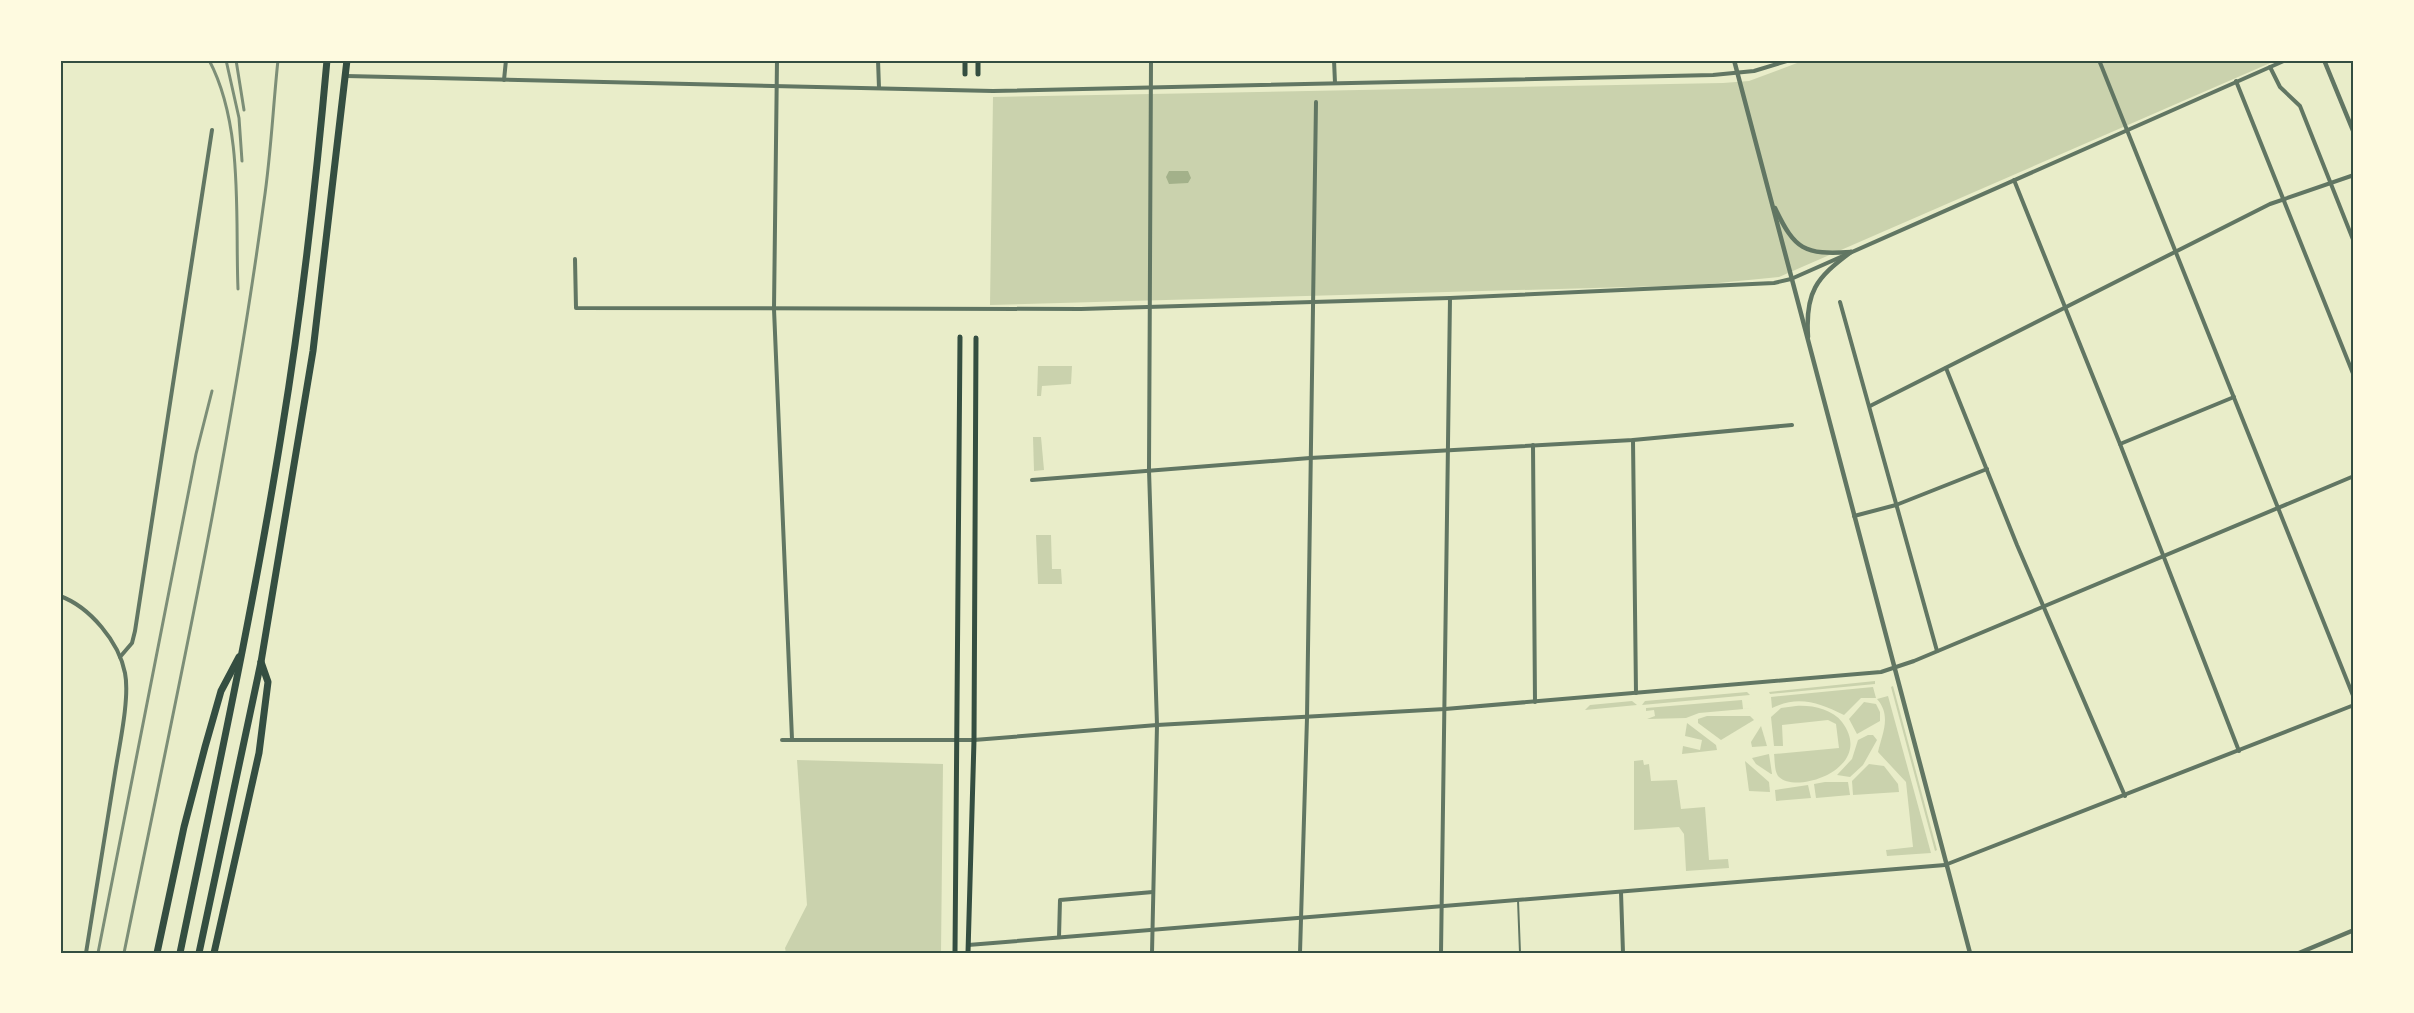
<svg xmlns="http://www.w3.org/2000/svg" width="2414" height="1013" font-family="Mulish,sans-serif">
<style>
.green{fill:#cad2ad}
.water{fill:#a3b18a}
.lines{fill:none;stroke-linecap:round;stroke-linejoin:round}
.service{stroke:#617663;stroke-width:2}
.minor{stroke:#617663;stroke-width:4}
.tertiary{stroke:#617663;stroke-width:4.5}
.secondary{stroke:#344e41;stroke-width:5}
.trunk{stroke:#344e41;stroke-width:7}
.rail{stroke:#7c8e77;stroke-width:3}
.neatline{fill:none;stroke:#344e41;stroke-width:2}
</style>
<rect width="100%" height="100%" fill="#e9edc9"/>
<g class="green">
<path d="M1805,60h472l-498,217 -81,8 -708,20 3,-208 730,-14 26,-2z"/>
<path d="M1038,366h34l-1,18 -29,2 -1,10h-4z"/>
<path d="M1033,437h8l3,33 -10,1z"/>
<path d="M1036,535h15l1,34h9l1,15h-24z"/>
<path d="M1875,681v3l-105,10 -1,-2z"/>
<path d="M1893,686l44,164 -2,1 -44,-164z"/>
<path d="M1873,687l3,11h-15l-17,17c-25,-12 -45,-20 -72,-7l-1,-11z"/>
<path d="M1747,692l3,3 -108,10 3,-4z"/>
<path d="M1888,696l43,157 -44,3 -1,-6 27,-3 -7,-65 -28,-30c4,-18 14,-36 -1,-53z"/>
<path d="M1742,700l1,9 12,-1 -56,5 -13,5 -39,1 8,-3 -1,-6 -8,1v-3z"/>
<path d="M1632,701l5,4 -52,5 5,-5z"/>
<path d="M1864,702l12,2 4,8v9l-23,13 -8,-15z"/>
<path d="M1796,706c16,-1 36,3 46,16 34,45 -44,73 -63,55 -5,-5 -4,-17 -5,-23l65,-6 -3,-24 -8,-4 -46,5 1,21h-9l-3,-29 10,-9z"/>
<path d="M1707,716h43l4,4 -33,20 -23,-17v-4z"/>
<path d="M1687,723l29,22 1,5 -35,4 1,-8 17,4 2,-10 -17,-4z"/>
<path d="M1761,726l6,20 -15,1 -1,-5z"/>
<path d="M1868,735h5l4,5 -14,25 -13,12 -13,-2 15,-16 6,-19z"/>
<path d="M1769,754l3,20h-1l-15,-10 -4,-6z"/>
<path d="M797,760l146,4 -2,189h-155l-1,-5 22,-43z"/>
<path d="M1643,760l1,5 5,-1 2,17 26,-1 4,29 24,-2 4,53 19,-1 1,9 -43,3 -2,-37 -5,-7 -45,3v-69z"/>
<path d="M1745,761l24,21 1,10 -21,-1z"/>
<path d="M1869,764l15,2 14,18 1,8 -46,3 -1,-14z"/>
<path d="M1825,782h23l2,13 -34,3 -2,-14z"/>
<path d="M1808,785l3,13 -35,3 -1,-11z"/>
</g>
<path class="water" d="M1169,171h19l3,7 -3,5 -19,1 -3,-7z"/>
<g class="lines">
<path class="service" d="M1518,900l2,53"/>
<g class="minor">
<path d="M777,60l-3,249 18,430"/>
<path d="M878,60l1,28"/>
<path d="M1151,60l-2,410 8,255 -5,228"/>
<path d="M1334,60l1,23"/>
<path d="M2099,60l255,638"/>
<path d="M2270,67l10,20 20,19 54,136"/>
<path d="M346,76l647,15 720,-16 41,-4 36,-11"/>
<path d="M504,80l2,-20"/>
<path d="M2236,81l118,295"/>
<path d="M2014,180l106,264 119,307"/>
<path d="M575,259l1,49 505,1 369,-11 324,-15 17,-4 495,-219"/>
<path d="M1840,302l97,349"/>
<path d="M1946,368l71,177 108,251"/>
<path d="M1870,406l400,-202 84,-29"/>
<path d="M1633,440l3,253"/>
<path d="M2120,444l114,-47"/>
<path d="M1533,445l2,257"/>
<path d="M1032,480l278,-22 323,-18 159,-15"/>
<path d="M1854,516l42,-11 91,-36"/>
<path d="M60,596c30,11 59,46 65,77 5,25 -6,74 -10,100 -10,60 -19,120 -29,180"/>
<path d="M120,657l12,-14 3,-12 77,-501"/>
<path d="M782,740h192l183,-15 288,-16 436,-37 33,-11 440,-185"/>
<path d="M1621,892l2,61"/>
<path d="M1059,937l1,-37 93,-8"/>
<path d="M968,945l977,-80 409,-160"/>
<path d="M1300,953l7,-235 9,-616"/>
<path d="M1441,953l9,-655"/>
</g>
<g class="tertiary">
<path d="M1734,60l236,893"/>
<path d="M2324,60l30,73"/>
<path d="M1775,208c20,42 29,47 76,44"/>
<path d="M1808,337c-3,-45 8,-59 43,-85"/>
<path d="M2299,953l55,-23"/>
</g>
<g class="secondary">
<path d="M965,74v-14"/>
<path d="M978,74v-14"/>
<path d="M955,953l5,-616"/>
<path d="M968,953l6,-213 2,-402"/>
</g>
<g class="trunk">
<path d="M157,953l27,-126 21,-80 16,-56 18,-34"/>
<path d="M180,953c36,-174 74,-347 102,-523 20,-122 34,-246 45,-370"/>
<path d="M199,953l62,-291 52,-311 34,-291"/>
<path d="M214,953l45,-200 9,-71 -7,-20"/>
</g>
<g class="rail">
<path d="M209,60c35,66 26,157 29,229"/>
<path d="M226,60l13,58 3,43"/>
<path d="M236,60l8,50"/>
<path d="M98,953l98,-499 16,-63"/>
<path d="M124,953c51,-250 106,-499 140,-752 7,-47 9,-94 14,-141"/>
</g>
</g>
<rect width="2414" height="1013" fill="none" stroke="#fefae0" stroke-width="123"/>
<rect x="62" y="62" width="2290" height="890" class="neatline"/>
</svg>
